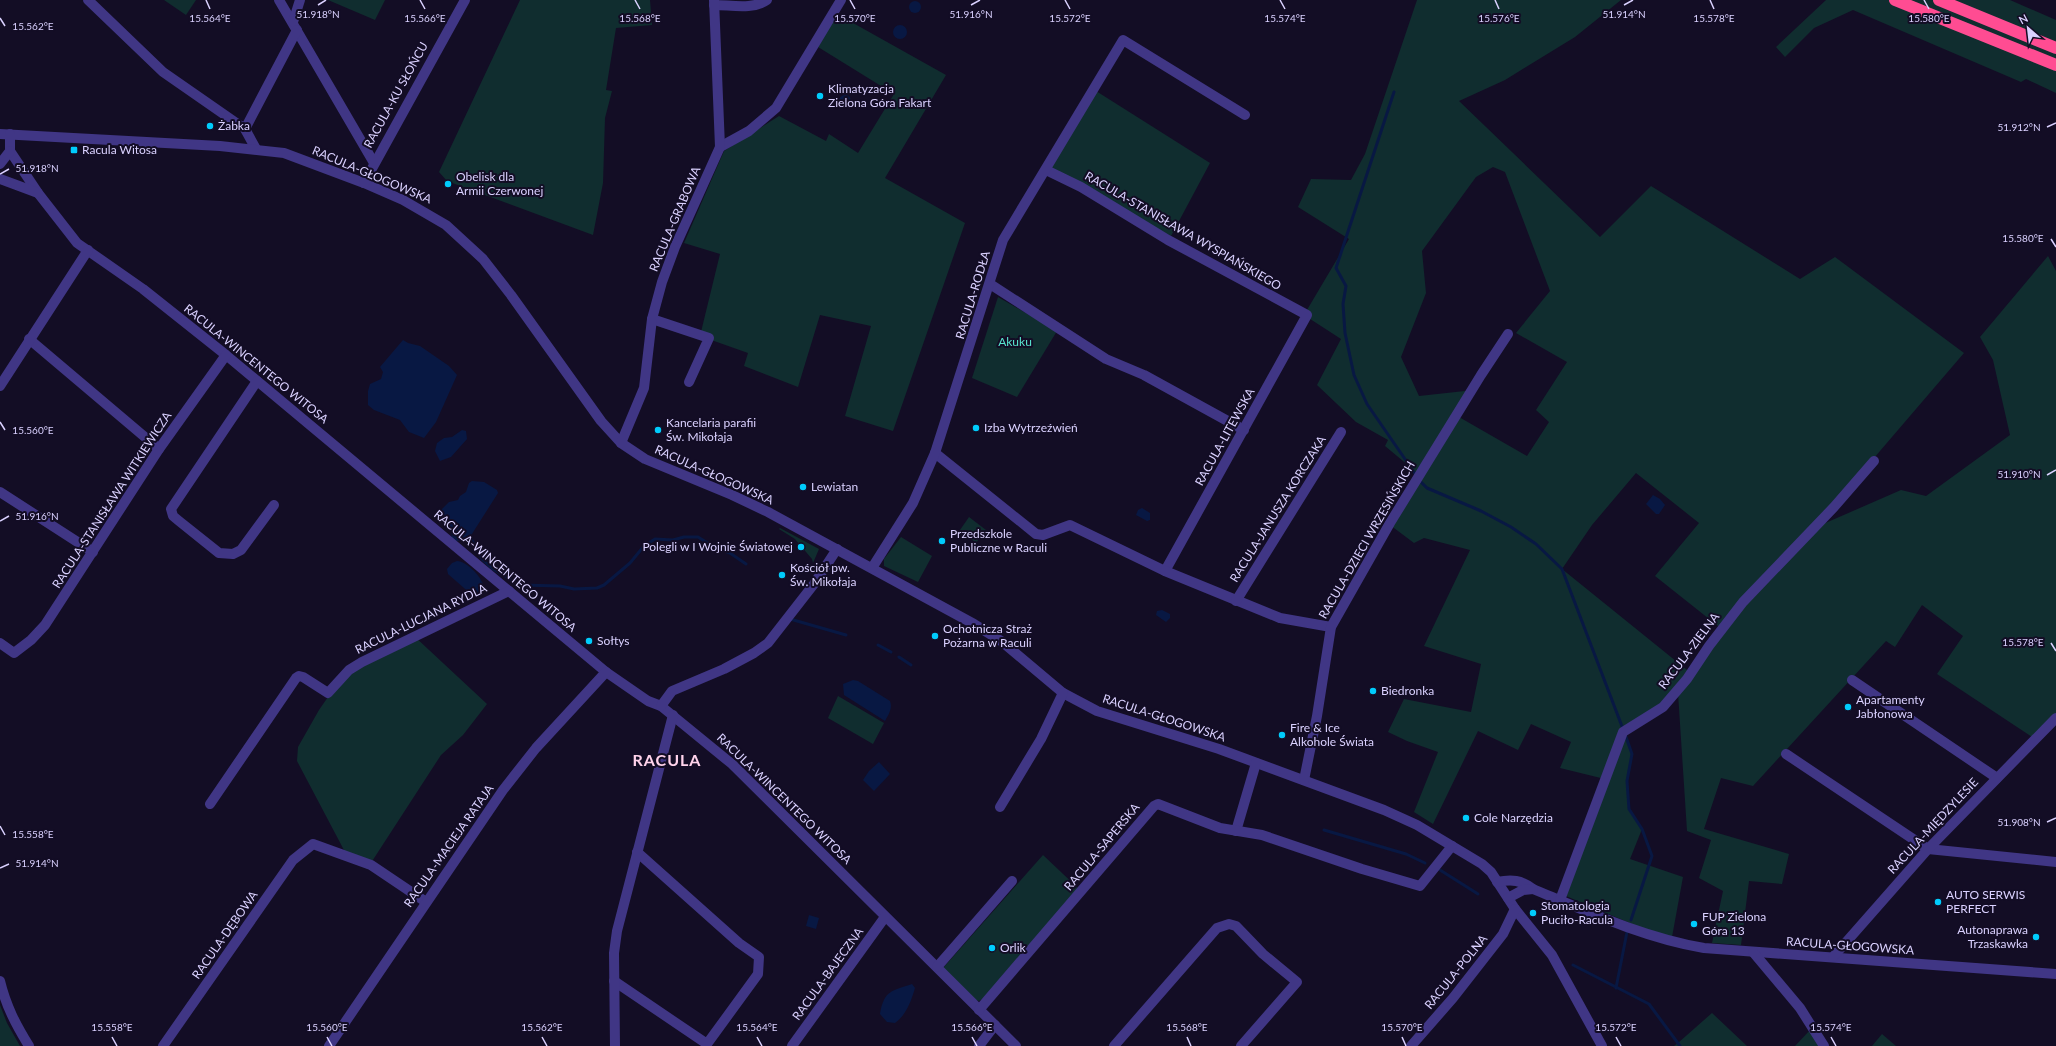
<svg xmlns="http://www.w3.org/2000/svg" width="2056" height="1046" font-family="Lato,sans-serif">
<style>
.green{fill:#102d2f;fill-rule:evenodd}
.water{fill:#081843}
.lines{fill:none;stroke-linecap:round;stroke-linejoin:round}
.stream{stroke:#081843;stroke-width:3}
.minor{stroke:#403685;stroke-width:10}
.highway{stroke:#ff4c92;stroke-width:12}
.ticks{fill:none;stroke:#dad1ff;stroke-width:1.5}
.poi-dot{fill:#00ccfc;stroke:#130d25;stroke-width:1.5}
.labels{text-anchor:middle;stroke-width:4;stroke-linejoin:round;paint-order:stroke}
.poi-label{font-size:12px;fill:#dad1ff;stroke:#130d25;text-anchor:start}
.street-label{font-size:12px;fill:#dad1ff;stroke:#130d25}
.park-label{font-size:12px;fill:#58e4ce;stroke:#130d25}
.district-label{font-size:16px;font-weight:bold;letter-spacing:1px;fill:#ffd3eb;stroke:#130d25}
.ticks-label{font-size:10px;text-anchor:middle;fill:#dad1ff;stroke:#130d25;stroke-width:4;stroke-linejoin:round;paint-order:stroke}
</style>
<rect width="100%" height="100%" fill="#130d25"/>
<g class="green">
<path d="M164,0h32l-10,15z"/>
<path d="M328,0h57l-10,20z"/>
<path d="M520,0h130l2,25 -36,3 -10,62 6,1 -7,27 -2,65 -10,52 -146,-54 -8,-9z"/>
<path d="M1417,0h204l-46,37 -70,43 -46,21 141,136 51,-51 149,93 35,-22 129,96 -150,175 87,-38 25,6 84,-61 -17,-75 -13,-23 68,-81 8,15v452l-18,18 -101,-67 26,-38 -41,-31 -27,42 -9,-6 -133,145 -32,-8 -17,51 85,25 -7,30 -33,-3 -8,64 -29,-2 11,-52 -24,-13 12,-38 -24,-9 -9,-138 -54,39 8,22 -5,27 2,28 13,20 -12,30 53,18 -11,60 -28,-8 -78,-33 43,-116 -49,-12 11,-26 -40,-18 -13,26 -40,-19 -45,93 -19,-12 24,-60 -31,-11 -19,-9 16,-33 67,13 10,-48 -57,-18 46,-96 -46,-12 -10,5 -24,-18 28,-46 -9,-13 -24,-20 3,-6 -32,-18 -39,-37 24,-46 -37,-24 45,-76 -51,-32 13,-28 40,1 14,-26zM1493,167l12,5 45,119 -34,42 51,29 -31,48 13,12 -22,34 -68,-39 15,-27 -55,6 -18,-39 25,-64 -4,-42 54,-74zM1636,473l63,50 -44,53 68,54 -31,44 -130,-105 30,-44z"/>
<path d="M1826,0h184l46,20v73l-30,-14 -5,3 -168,-72 -39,18 -29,29 -9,-10z"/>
<path d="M837,14l109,61 -61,103 80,45 -72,208 -48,-15 26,-90 -51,-11 -22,72 -54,-21 4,-13 -48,-17 20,-82 -36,-11 40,-92 55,-35 47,25 3,-7 29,19 36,-59 -76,-47z"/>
<path d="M1096,91l114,72 -39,73 -118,-65 -2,-6z"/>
<path d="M998,297l59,34 -40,66 -45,-19z"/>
<path d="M969,517l17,13 -10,13 -16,-13z"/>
<path d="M780,528l39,21 -6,14 -1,-4 -17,-20 -16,-10z"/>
<path d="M901,537l31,19 -14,26 -34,-16v-7z"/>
<path d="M414,636l73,68 -24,31 -22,20 -74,114 -22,-17 -48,-91 1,-14 21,-37 18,-26 17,-20z"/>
<path d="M838,696l46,27 -11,21 -45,-26z"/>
<path d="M1043,855l37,35 -90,104 -11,7 -6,-2 -30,-31z"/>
<path d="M0,1005l7,18 13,23h-20z"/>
<path d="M1712,1013l35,33h-73l4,-3z"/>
<path d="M1812,1028l11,18h-28z"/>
<path d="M1882,1034l14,12h-24z"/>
</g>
<g class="water">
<circle cx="915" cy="7" r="6"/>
<circle cx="900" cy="32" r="7"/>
<circle cx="845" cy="101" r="6"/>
<path d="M403,340l5,3 12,3 29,20 8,9 -21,47 -12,16 -15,-6 -9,-12 -26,-10 -6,-5v-14l2,-7 11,-5 2,-7 -3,-5z"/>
<path d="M462,430l4,1 1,8 -16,18 -11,4 -5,-10 2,-8 7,-5 8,-1z"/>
<path d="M472,481l12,1 13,8 1,3 -28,44 -5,3 -9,1 -4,-3 -2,-12 -7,-6 -4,-8 10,-10 9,-2 2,-4 6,-4 3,-9z"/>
<path d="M1653,495l7,4 5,6 -6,9h-3l-10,-10z"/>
<path d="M1142,508l8,5v7l-3,1 -11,-6 2,-5z"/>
<path d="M457,561c10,0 27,18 27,28l-3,4 -9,2 -24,-21 -1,-5 5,-6z"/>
<path d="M1162,610l8,4v4l-4,4 -10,-7 1,-4z"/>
<path d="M853,680l5,1 32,20c3,8 -2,14 -5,20l-41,-26 -1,-11z"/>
<path d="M879,762l11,12 -16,17 -11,-11 6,-9z"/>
<path d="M809,915l10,3 -3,11 -10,-3z"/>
<path d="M912,984l3,4c-4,14 -9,27 -20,35l-8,-1 -7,-8c4,-24 12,-23 32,-30z"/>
</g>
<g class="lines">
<g class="stream">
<path d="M1394,92l-58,176 10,18 -3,18 2,29 9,42 13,29 49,71"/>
<path d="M1420,481l7,7 54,23 30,16 25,17 26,25 61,160"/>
<path d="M470,537l13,23 10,9 27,16 40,1 14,3 23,-1 7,-3 26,-22 14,-17 11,-7 18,1 11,-3h14l16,10 16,6 16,11"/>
<path d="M790,619l56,16"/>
<path d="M878,645l13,7"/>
<path d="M899,657l12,8"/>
<path d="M1625,734l7,20 -5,27 2,28 13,20 10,27 -21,64"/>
<path d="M1324,830l82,24 19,9"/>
<path d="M1440,870l38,24"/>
<path d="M1573,965l76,39 31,42"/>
<path d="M1616,988l11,-56"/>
</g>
<g class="minor">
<path d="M88,0l75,72 82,57 11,20"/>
<path d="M279,0l95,163"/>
<path d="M714,5c17,0 39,5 53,-5"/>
<path d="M293,22l7,-22"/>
<path d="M245,129l52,-99"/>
<path d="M0,134l220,12 64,7 80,30 39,17 43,25 37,34 28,36 90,126 20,22 24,16 87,36 36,17 206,112 27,17 62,52 34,18 122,38 165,61 33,15 65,39 9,8 24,37 37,46 50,91"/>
<path d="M10,134v17l28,42 39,50 66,46 83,66 380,317 42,29 13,5 71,58 284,282"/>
<path d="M720,147l29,-16 27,-23 65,-108"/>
<path d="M0,164l10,-13"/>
<path d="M1046,170l35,17 87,53 139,75 -142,256"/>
<path d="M0,179l38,14"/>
<path d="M364,183l101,-183"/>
<path d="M990,284l116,75 38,16 100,55"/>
<path d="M652,319l57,19 -20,44"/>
<path d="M29,339l130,110"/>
<path d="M257,381l-86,128 2,7 6,5 40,32 14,1 8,-4 33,-45"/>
<path d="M0,386l88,-136"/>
<path d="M621,443l23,-55 8,-69 10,-37 13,-35 45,-100 -6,-147"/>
<path d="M935,453l101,81 7,1 27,-10 95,46 115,47 51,9"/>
<path d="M0,492l93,60"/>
<path d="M872,568l41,-65 22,-50 68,-213 120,-200 122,75"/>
<path d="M1236,601l105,-169"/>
<path d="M0,643l14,10 17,-13 14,-15 114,-176 67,-94"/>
<path d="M1852,680l145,98"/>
<path d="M661,706l11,-15 52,-22 30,-16 14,-10 46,-59 23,-35"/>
<path d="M1786,754l142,95 128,13"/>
<path d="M1304,780l13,-64 14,-89 59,-104 91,-148 27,-41"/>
<path d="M210,804l86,-126 3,-2 4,1 25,16 21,-23 13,-8 147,-71"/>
<path d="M1000,807l41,-68 22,-46"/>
<path d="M1236,831l20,-68"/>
<path d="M1497,882c15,-3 24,-2 36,7 55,23 112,49 171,59l352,26"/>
<path d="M1508,898l15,-8 10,-1"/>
<path d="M1560,900l63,-168 40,-25 24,-28 22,-33 34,-44 91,-95 40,-46"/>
<path d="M1753,952l47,56 24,38"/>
<path d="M1833,957l95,-108 128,-131"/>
<path d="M937,967l75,-86"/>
<path d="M0,981c6,25 16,44 29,65"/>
<path d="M614,981l93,63 51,-70 1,-17 -20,-14 -102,-91"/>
<path d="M979,1010l175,-204 4,-2 62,24 42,7 100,34 58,17 32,-40"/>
<path d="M163,1046l130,-186 20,-16 58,21 55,37"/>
<path d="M329,1046l174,-256 33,-42 70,-76"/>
<path d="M615,1046l-1,-93 3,-22 56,-216"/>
<path d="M792,1046l93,-129"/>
<path d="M979,1046l16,-21"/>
<path d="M1114,1046l103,-118 12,-4 7,2 27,28 34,28 -56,64"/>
<path d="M1411,1046l42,-48 50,-64 12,-25"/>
</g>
<g class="highway">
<path d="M1895,0l161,65"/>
<path d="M1939,0l117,48"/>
</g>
</g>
<path class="ticks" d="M206,0l4,9M420,0l5,9M635,0l5,9M850,0l5,9M1065,0l5,9M1280,0l5,9M1495,0l4,9M1710,0l4,9M1924,0l5,9M318,5l8,-5M971,5l9,-5M1624,5l9,-5M0,18l5,8M2047,127l9,-4M0,174l9,-5M2051,239l5,8M0,422l5,8M2047,475l9,-5M0,521l9,-5M2051,643l5,8M2047,822l9,-4M0,826l5,9M0,868l9,-4M112,1037l5,9M327,1037l5,9M542,1037l5,9M757,1037l5,9M972,1037l5,9M1187,1037l4,9M1402,1037l4,9M1616,1037l5,9M1831,1037l5,9"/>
<g class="poi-dot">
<circle cx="820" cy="96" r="4"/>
<circle cx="210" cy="126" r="4"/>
<rect x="70" y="146" width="8" height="8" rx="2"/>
<circle cx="448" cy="184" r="4"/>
<circle cx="976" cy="428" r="4"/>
<circle cx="658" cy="430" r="4"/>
<circle cx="803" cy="487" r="4"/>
<circle cx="942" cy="541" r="4"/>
<circle cx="801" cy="547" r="4"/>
<circle cx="782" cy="575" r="4"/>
<circle cx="935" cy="636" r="4"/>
<circle cx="589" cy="641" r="4"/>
<circle cx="1373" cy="691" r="4"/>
<circle cx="1848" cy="707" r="4"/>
<circle cx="1282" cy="735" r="4"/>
<circle cx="1466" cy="818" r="4"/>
<circle cx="1938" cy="902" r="4"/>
<circle cx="1533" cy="913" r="4"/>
<circle cx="1694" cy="924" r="4"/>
<circle cx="2036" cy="937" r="4"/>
<circle cx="992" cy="948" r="4"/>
</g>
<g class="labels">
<g class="poi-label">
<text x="828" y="93">Klimatyzacja<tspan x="828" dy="14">Zielona Góra Fakart</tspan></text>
<text x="218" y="130">Żabka</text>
<text x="82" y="154">Racula Witosa</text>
<text x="456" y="181">Obelisk dla<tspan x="456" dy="14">Armii Czerwonej</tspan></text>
<text x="666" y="427">Kancelaria parafii<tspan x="666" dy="14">Św. Mikołaja</tspan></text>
<text x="984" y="432">Izba Wytrzeźwień</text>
<text x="811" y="491">Lewiatan</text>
<text x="950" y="538">Przedszkole<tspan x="950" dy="14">Publiczne w Raculi</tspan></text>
<text x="793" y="551" text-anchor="end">Polegli w I Wojnie Światowej</text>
<text x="790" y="572">Kościół pw.<tspan x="790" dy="14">Św. Mikołaja</tspan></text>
<text x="943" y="633">Ochotnicza Straż<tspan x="943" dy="14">Pożarna w Raculi</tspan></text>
<text x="597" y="645">Sołtys</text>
<text x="1381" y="695">Biedronka</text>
<text x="1856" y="704">Apartamenty<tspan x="1856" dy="14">Jabłonowa</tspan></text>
<text x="1290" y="732">Fire &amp; Ice<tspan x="1290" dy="14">Alkohole Świata</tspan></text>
<text x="1474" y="822">Cole Narzędzia</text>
<text x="1946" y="899">AUTO SERWIS<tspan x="1946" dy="14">PERFECT</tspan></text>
<text x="1541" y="910">Stomatologia<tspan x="1541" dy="14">Puciło-Racula</tspan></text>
<text x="1702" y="921">FUP Zielona<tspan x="1702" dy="14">Góra 13</tspan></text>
<text x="2028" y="934" text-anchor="end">Autonaprawa<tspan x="2028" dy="14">Trzaskawka</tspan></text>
<text x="1000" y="952">Orlik</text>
</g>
<g class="street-label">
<text transform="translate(396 95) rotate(-61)" y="4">RACULA-KU SŁOŃCU</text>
<text transform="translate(372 175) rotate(23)" y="4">RACULA-GŁOGOWSKA</text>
<text transform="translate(675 219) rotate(-67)" y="4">RACULA-GRABOWA</text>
<text transform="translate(1183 231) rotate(30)" y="4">RACULA-STANISŁAWA WYSPIAŃSKIEGO</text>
<text transform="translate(973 295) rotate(-73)" y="4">RACULA-RODŁA</text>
<text transform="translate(256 364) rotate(39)" y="4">RACULA-WINCENTEGO WITOSA</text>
<text transform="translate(1225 437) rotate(-61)" y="4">RACULA-LITEWSKA</text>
<text transform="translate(714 475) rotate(24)" y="4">RACULA-GŁOGOWSKA</text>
<text transform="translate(112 500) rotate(-57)" y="4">RACULA-STANISŁAWA WITKIEWICZA</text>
<text transform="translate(1278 509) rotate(-58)" y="4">RACULA-JANUSZA KORCZAKA</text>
<text transform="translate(1367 540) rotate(-60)" y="4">RACULA-DZIECI WRZESIŃSKICH</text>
<text transform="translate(505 571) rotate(40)" y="4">RACULA-WINCENTEGO WITOSA</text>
<text transform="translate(421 619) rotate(-26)" y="4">RACULA-LUCJANA RYDLA</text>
<text transform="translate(1689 651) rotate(-53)" y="4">RACULA-ZIELNA</text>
<text transform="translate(1164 718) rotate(18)" y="4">RACULA-GŁOGOWSKA</text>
<text transform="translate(784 799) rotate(44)" y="4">RACULA-WINCENTEGO WITOSA</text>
<text transform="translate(1933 826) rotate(-47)" y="4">RACULA-MIĘDZYLESIE</text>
<text transform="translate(449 846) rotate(-55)" y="4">RACULA-MACIEJA RATAJA</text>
<text transform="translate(1102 847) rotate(-50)" y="4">RACULA-SAPERSKA</text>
<text transform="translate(225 935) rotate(-55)" y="4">RACULA-DĘBOWA</text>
<text transform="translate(1850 946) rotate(4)" y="4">RACULA-GŁOGOWSKA</text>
<text transform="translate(1456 972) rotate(-51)" y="4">RACULA-POLNA</text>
<text transform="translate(828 974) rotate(-54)" y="4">RACULA-BAJECZNA</text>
</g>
<g class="park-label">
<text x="1015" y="346">Akuku</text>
</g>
<g class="district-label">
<text x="667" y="766">RACULA</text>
</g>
</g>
<g class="ticks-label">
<text x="318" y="18">51.918°N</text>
<text x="971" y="18">51.916°N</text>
<text x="1624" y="18">51.914°N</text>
<text x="210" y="22">15.564°E</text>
<text x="425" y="22">15.566°E</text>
<text x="640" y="22">15.568°E</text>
<text x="855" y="22">15.570°E</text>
<text x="1070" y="22">15.572°E</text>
<text x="1285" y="22">15.574°E</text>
<text x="1499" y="22">15.576°E</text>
<text x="1714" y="22">15.578°E</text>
<text x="1929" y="22">15.580°E</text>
<text x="33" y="30">15.562°E</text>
<text x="2019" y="131">51.912°N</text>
<text x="37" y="172">51.918°N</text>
<text x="2023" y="242">15.580°E</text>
<text x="33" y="434">15.560°E</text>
<text x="2019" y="478">51.910°N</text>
<text x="37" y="520">51.916°N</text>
<text x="2023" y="646">15.578°E</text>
<text x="2019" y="826">51.908°N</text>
<text x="33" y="838">15.558°E</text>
<text x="37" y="867">51.914°N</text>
<text x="112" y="1031">15.558°E</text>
<text x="327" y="1031">15.560°E</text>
<text x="542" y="1031">15.562°E</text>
<text x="757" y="1031">15.564°E</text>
<text x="972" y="1031">15.566°E</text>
<text x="1187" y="1031">15.568°E</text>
<text x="1402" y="1031">15.570°E</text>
<text x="1616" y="1031">15.572°E</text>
<text x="1831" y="1031">15.574°E</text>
</g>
<g transform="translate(2028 28) rotate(332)" stroke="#130d25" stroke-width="3" paint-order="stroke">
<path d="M0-3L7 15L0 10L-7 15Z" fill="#dad1ff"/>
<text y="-6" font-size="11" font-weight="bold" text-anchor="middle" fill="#dad1ff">N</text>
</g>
</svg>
